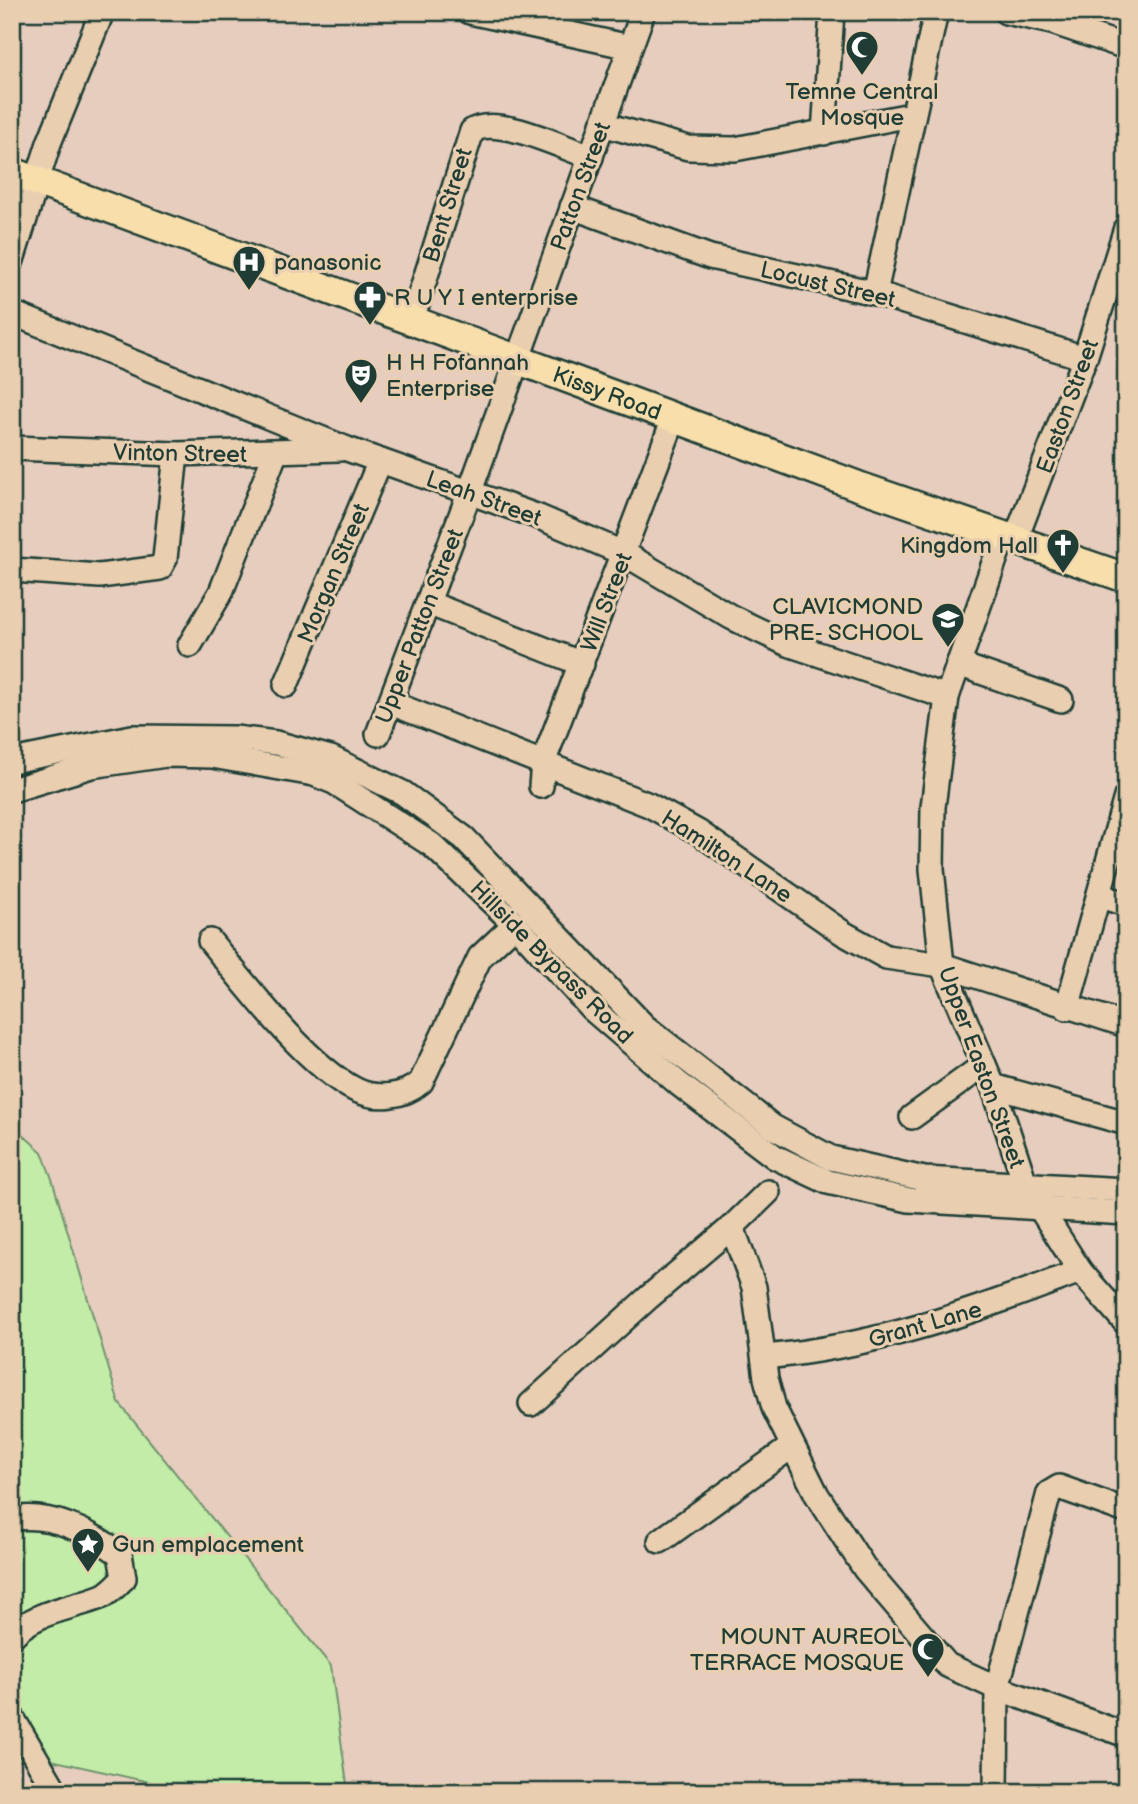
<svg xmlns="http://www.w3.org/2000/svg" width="1138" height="1804" font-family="'Balsamiq Sans',sans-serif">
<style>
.green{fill:#c3eca8;stroke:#71946e;stroke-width:2}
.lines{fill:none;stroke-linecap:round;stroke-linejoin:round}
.minor-casing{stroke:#1f3d34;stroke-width:28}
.major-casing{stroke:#1f3d34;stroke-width:33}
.minor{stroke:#e9ceb0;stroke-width:23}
.major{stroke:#f8deab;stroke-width:28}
.labels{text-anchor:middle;stroke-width:6;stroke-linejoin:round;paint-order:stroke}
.poi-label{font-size:23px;fill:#1f3d34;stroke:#e9ceb0;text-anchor:start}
.street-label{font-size:23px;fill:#1f3d34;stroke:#e9ceb0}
</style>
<rect width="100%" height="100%" fill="#e7cdbe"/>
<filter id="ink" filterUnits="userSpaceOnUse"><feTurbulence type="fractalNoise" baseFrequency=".0143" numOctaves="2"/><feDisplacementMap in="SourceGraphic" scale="14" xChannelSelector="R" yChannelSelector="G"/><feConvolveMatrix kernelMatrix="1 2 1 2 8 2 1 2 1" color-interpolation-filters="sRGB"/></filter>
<g filter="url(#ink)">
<path class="green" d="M21,1133l21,19 10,27 67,224 212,263 17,126h-154l-161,-36 -21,8v-623z"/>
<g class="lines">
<defs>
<g id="minor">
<path d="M470,12l160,35"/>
<path d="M1006,12l46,10 74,25"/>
<path d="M602,124l86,24 47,1 176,-34"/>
<path d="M824,133l8,-121"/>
<path d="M572,207l138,50 165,36 210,65"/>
<path d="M12,260l37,-117 53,-131"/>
<path d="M875,293l61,-281"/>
<path d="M12,313l335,136 192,68 86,37 106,63 57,27 159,53"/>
<path d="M412,320l60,-189c24,-17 92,17 119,26"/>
<path d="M12,448l164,6 164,-5"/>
<path d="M1003,537l-56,160 -14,110 -1,62 10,96 51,121 33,100 54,85 46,52"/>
<path d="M1015,541l70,-183 41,-130"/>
<path d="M12,570l88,6 60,-8 5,-9 11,-105"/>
<path d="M428,603l154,61"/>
<path d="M190,645l31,-53 54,-138"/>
<path d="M958,664l103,36"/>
<path d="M286,685l94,-224"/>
<path d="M391,703l258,102 49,27 145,101 43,24 56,8 184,60"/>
<path d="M378,734l92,-243 173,-479"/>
<path d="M12,761l120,-24 103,1 41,5 55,15 72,35 61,45 180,188 129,101 58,31 93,21 202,11"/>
<path d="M541,786l2,-23 131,-345"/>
<path d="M12,790l79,-24 75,-11 46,1 102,18 20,8 98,63 83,79 77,85 87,75 96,73 53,25 81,18 217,13"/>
<path d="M1100,896l26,8"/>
<path d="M210,941c36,44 96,124 146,149 21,10 48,7 65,-8l59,-125 35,-33"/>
<path d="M1067,1008l59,-211"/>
<path d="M993,1086l133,37"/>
<path d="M912,1117l72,-52"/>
<path d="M732,1227l22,60 12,91 8,30 43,87 48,74 82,96 50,23 129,47"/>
<path d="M764,1357c111,-10 212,-46 316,-86"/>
<path d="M531,1404l118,-107 83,-70 36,-35"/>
<path d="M12,1519c38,-7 78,13 108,35l4,24c-6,6 -13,14 -21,18 -32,13 -66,14 -91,40"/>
<path d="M660,1541l131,-94"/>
<path d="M12,1717l44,75"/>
<path d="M996,1792l1,-104 52,-195 10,-6 67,24"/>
</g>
<g id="major">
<path id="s1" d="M12,172l846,314 268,92"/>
</g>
</defs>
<use href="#minor" class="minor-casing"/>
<use href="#major" class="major-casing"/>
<use href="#minor" class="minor"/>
<use href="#major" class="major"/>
</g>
</g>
<defs>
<symbol id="mosque-pin" viewBox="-11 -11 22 30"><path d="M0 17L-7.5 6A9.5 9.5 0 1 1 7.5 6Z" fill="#1f3d34" stroke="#e9ceb0"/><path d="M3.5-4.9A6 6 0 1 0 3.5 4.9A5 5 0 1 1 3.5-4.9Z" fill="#fff"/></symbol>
<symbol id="hospital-pin" viewBox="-11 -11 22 30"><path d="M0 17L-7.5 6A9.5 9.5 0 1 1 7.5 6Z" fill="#1f3d34" stroke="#e9ceb0"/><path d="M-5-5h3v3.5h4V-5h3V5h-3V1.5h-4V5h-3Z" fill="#fff"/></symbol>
<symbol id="pharmacy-pin" viewBox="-11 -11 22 30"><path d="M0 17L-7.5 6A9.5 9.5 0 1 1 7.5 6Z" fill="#1f3d34" stroke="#e9ceb0"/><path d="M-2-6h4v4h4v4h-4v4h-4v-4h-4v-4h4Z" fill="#fff"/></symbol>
<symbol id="theatre-pin" viewBox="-11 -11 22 30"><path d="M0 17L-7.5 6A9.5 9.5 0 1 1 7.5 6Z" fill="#1f3d34" stroke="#e9ceb0"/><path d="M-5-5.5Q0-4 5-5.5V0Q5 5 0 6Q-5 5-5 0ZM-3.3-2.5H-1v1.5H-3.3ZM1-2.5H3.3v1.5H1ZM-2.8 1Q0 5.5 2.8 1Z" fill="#fff"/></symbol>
<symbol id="church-pin" viewBox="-11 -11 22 30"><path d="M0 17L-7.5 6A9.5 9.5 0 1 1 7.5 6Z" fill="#1f3d34" stroke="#e9ceb0"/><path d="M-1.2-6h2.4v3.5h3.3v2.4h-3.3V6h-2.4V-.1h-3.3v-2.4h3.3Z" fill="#fff"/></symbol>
<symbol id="school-pin" viewBox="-11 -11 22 30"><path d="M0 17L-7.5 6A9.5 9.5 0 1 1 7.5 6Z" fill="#1f3d34" stroke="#e9ceb0"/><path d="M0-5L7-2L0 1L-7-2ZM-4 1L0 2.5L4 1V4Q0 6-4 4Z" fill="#fff"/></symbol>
<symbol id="sight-pin" viewBox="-11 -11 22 30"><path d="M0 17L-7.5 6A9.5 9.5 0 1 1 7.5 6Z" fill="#1f3d34" stroke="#e9ceb0"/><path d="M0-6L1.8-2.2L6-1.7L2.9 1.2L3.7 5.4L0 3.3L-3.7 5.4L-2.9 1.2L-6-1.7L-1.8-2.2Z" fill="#fff"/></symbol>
</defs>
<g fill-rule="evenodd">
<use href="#mosque-pin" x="843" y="28" width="38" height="52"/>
<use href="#hospital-pin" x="230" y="243" width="38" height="52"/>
<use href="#pharmacy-pin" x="351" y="278" width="38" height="52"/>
<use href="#theatre-pin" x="342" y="356" width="38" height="52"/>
<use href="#church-pin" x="1044" y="526" width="38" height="52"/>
<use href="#school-pin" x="929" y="600" width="38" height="52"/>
<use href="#sight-pin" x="69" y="1525" width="38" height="52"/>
<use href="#mosque-pin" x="909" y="1630" width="38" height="52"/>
</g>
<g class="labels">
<g class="poi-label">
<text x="862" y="99" text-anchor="middle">Temne Central<tspan x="862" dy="26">Mosque</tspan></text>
<text x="274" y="270">panasonic</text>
<text x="394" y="305">R U Y I enterprise</text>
<text x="386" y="370">H H Fofannah<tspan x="386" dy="26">Enterprise</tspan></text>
<text x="1038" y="553" text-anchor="end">Kingdom Hall</text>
<text x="923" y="614" text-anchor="end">CLAVICMOND<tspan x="923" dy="26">PRE- SCHOOL</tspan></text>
<text x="112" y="1552">Gun emplacement</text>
<text x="904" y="1644" text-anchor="end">MOUNT AUREOL<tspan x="904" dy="26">TERRACE MOSQUE</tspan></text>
</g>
<g class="street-label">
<text transform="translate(580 186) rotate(-70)" y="8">Patton Street</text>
<text transform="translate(447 205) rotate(-73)" y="8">Bent Street</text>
<text transform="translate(828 284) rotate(13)" y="8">Locust Street</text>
<text dy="8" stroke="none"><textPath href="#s1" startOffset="635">Kissy Road</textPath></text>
<text transform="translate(1067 406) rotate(-70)" y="8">Easton Street</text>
<text transform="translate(180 453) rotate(1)" y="8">Vinton Street</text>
<text transform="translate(484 498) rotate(20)" y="8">Leah Street</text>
<text transform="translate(333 573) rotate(-67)" y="8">Morgan Street</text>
<text transform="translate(606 602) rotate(-69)" y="8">Will Street</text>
<text transform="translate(419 626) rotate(-69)" y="8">Upper Patton Street</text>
<text transform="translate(727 856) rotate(33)" y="8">Hamilton Lane</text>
<text transform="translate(552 962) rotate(45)" y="8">Hillside Bypass Road</text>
<text transform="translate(982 1067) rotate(70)" y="8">Upper Easton Street</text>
<text transform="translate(925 1324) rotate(-16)" y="8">Grant Lane</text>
</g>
</g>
<rect width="1138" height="1804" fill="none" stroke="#e9ceb0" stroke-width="42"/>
<rect x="21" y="21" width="1096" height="1762" fill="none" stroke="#1f3d34" stroke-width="2.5" filter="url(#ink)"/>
</svg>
